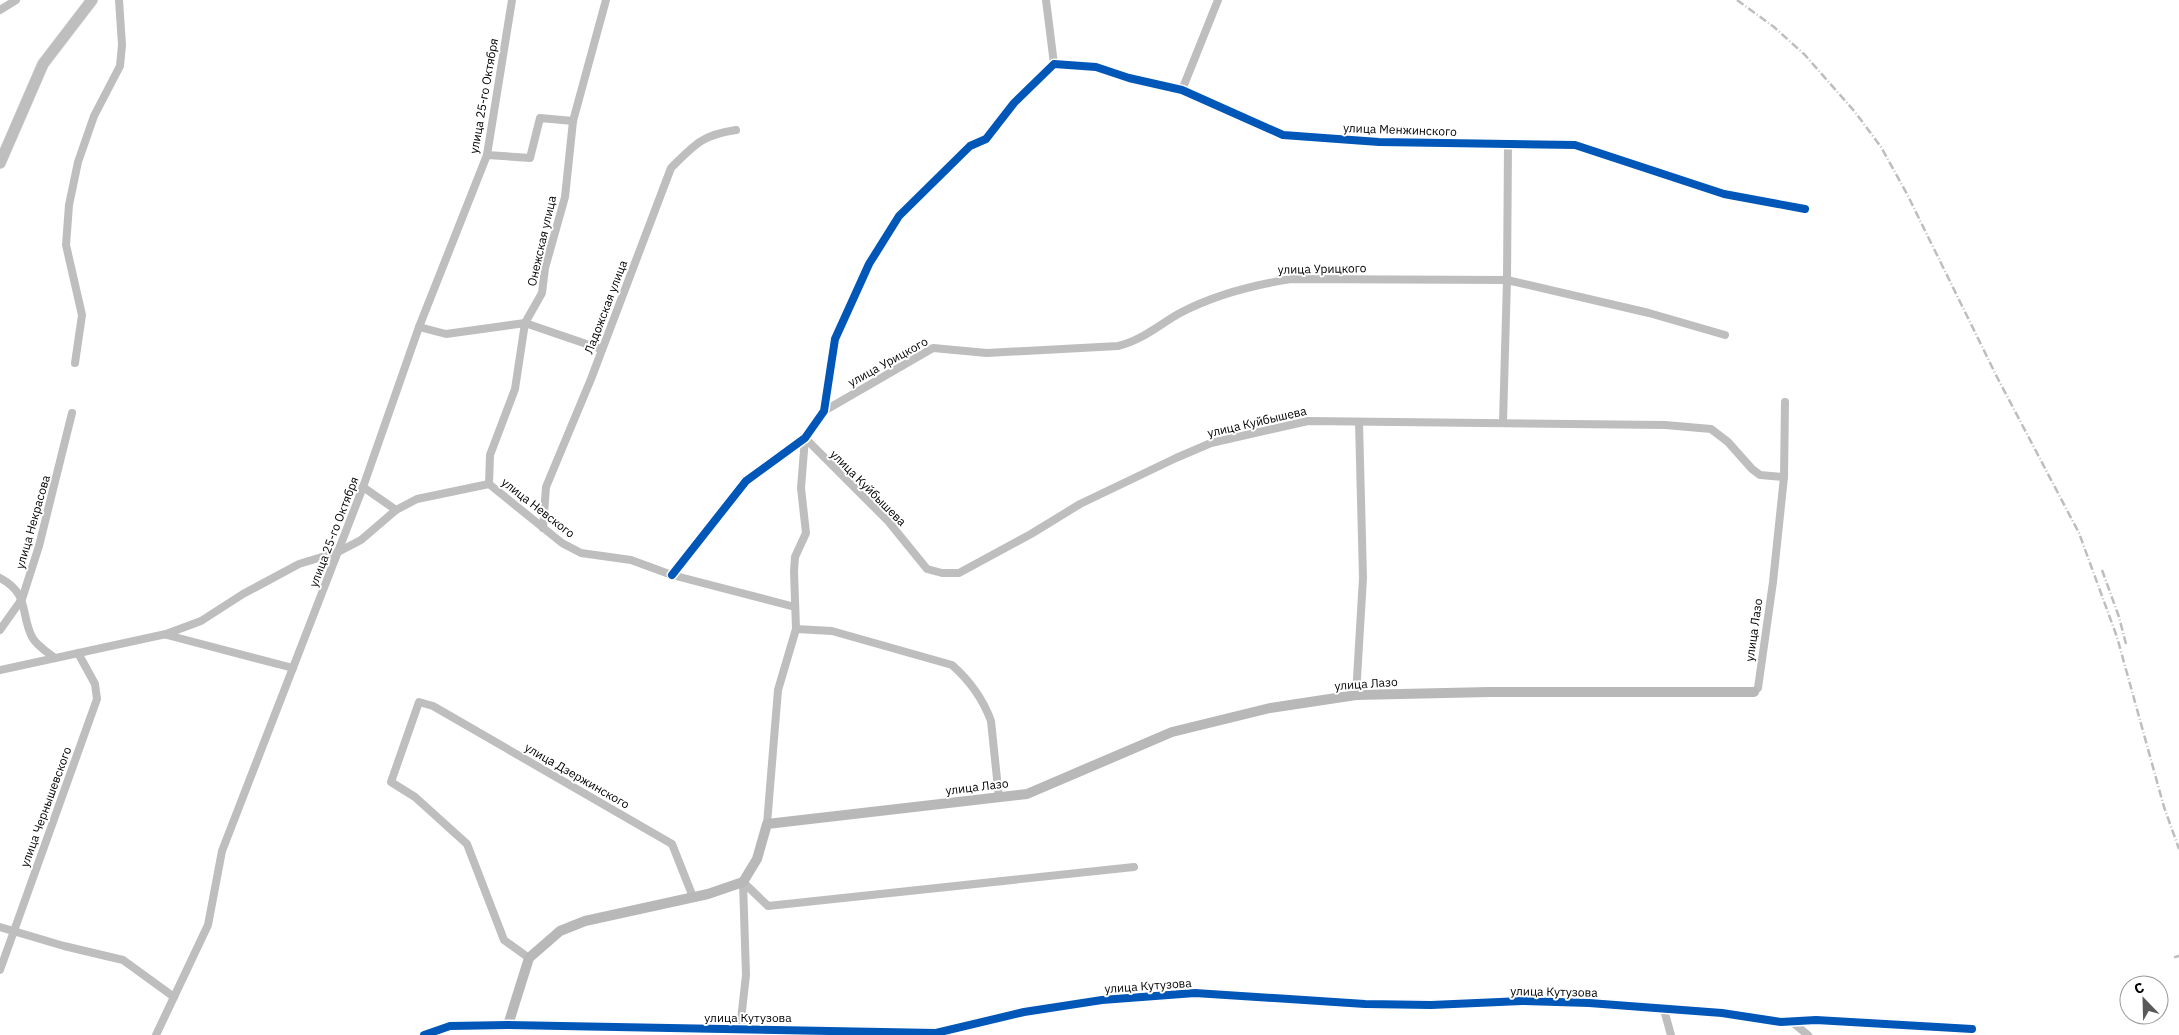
<svg xmlns="http://www.w3.org/2000/svg" width="2179" height="1035" font-family="'IBM Plex Sans',sans-serif">
<style>
.lines{fill:none;stroke-linecap:round;stroke-linejoin:round}
.stream{stroke:#bebebe;stroke-width:2.5}
.primary-casing{stroke:#dbdbdb;stroke-width:12}
.street{stroke:#bebebe;stroke-width:8}
.secondary{stroke:#b8b8b8;stroke-width:10}
.primary{stroke:#bebebe;stroke-width:11}
.rail{stroke:#bebebe;stroke-width:2.5;stroke-dasharray:8 2.5 1 2.5;stroke-linecap:butt}
.cycleway-casing{stroke:#fff;stroke-width:11}
.cycleway{stroke:#0057b8;stroke-width:8}
.labels{text-anchor:middle;stroke-width:4;stroke-linejoin:round;paint-order:stroke}
.street-label{font-size:12px;fill:#000;stroke:#fff}
</style>
<rect width="100%" height="100%" fill="#fff"/>
<g class="lines">
<path class="stream" d="M2175,957l4,-1"/>
<defs>
<path id="primary" d="M0,163l43,-99 49,-64"/>
</defs>
<use href="#primary" class="primary-casing"/>
<g class="street">
<path d="M1046,0l8,64"/>
<path d="M0,10l16,-10"/>
<path d="M1182,90l36,-90"/>
<path d="M487,155l43,3 10,-40 33,3"/>
<path d="M419,327l27,7 79,-11 76,26"/>
<path d="M75,363l7,-48 -16,-70 3,-40 9,-43 16,-46 26,-50 2,-21 -3,-45"/>
<path d="M824,411l109,-63 54,5 131,-7c23,-5 42,-22 62,-33 34,-18 73,-28 111,-34l216,1 142,33 76,22"/>
<path d="M1503,422l4,-142 1,-135"/>
<path d="M805,438l83,83 39,48 15,4h17l72,-39 49,-30 96,-46 35,-15 97,-22 357,4 46,4 17,13 24,27 8,6 24,2"/>
<path d="M489,484l1,-29 25,-66 10,-66 17,-30 3,-25 20,-71 8,-76 33,-121"/>
<path d="M363,487l33,23"/>
<path d="M543,528l3,-41 45,-108 80,-211c24,-24 31,-33 65,-38"/>
<path d="M672,575l74,-94 59,-43 19,-27 11,-72 34,-75 30,-48 71,-70 16,-7 28,-36 40,-39 42,3 33,11 53,12 101,45 96,7 196,3 149,49 81,15"/>
<path d="M0,578c30,16 20,35 32,59 5,9 15,15 23,21"/>
<path d="M796,629l36,2 120,34c17,15 31,34 39,56l8,77"/>
<path d="M0,630l22,-31 17,-53 33,-133"/>
<path d="M167,635l126,33"/>
<path d="M0,670l166,-36 35,-13 42,-27 56,-30 39,-12 23,-12 35,-30 21,-11 72,-15 73,59 19,10 50,7 41,15 123,32"/>
<path d="M1754,692l4,-4 15,-106 11,-105 1,-75"/>
<path d="M1356,695l7,-117 -4,-156"/>
<path d="M767,824l11,-134 18,-61 -2,-58 1,-14 11,-24 -5,-45 4,-50"/>
<path d="M743,882l25,24 366,-39"/>
<path d="M0,927l64,19 59,14 51,37"/>
<path d="M529,958l-25,-18 -37,-96 -52,-47 -24,-15 28,-80 14,4 239,138 21,53"/>
<path d="M0,970l97,-271 -2,-15 -17,-31"/>
<path d="M1664,1010l7,25"/>
<path d="M1792,1022l16,13"/>
<path d="M740,1029l6,-54 -3,-93"/>
<path d="M156,1035l52,-110 14,-74 141,-364 56,-160 68,-172 25,-155"/>
</g>
<g class="secondary">
<path d="M508,1025l21,-67 31,-27 25,-10 123,-27 35,-12 14,-23 10,-35 260,-30 145,-62 98,-24 86,-13 133,-3h265"/>
<path d="M424,1035l26,-9 58,-1 428,8 88,-21 78,-12 93,-7 170,11 66,1 91,-4 67,2 133,10 59,9 35,-2 156,9"/>
</g>
<use href="#primary" class="primary"/>
<g class="rail">
<path d="M1737,0l37,27 31,28 50,57 26,35 26,47 90,183 82,156 38,104 47,170 15,42"/>
<path d="M2102,570l17,47 7,27"/>
</g>
<defs>
<g id="cycleway">
<path d="M672,575l74,-94 59,-43 19,-27 11,-72 34,-75 30,-48 71,-70 16,-7 28,-36 40,-39 42,3 33,11 53,12 101,45 96,7 196,3 149,49 81,15"/>
<path d="M424,1035l26,-9 58,-1 428,8 88,-21 78,-12 93,-7 170,11 66,1 91,-4 67,2 133,10 59,9 35,-2 156,9"/>
</g>
</defs>
<use href="#cycleway" class="cycleway-casing"/>
<use href="#cycleway" class="cycleway"/>
</g>
<g class="labels">
<g class="street-label">
<text transform="translate(484 96) rotate(-80)" y="4">улица 25-го Октября</text>
<text transform="translate(1400 130) rotate(2)" y="4">улица Менжинского</text>
<text transform="translate(542 241) rotate(-77)" y="4">Онежская улица</text>
<text transform="translate(1322 269) rotate(-1)" y="4">улица Урицкого</text>
<text transform="translate(606 307) rotate(-69)" y="4">Ладожская улица</text>
<text transform="translate(888 362) rotate(-29)" y="4">улица Урицкого</text>
<text transform="translate(1257 422) rotate(-13)" y="4">улица Куйбышева</text>
<text transform="translate(868 488) rotate(45)" y="4">улица Куйбышева</text>
<text transform="translate(538 508) rotate(38)" y="4">улица Невского</text>
<text transform="translate(33 522) rotate(-74)" y="4">улица Некрасова</text>
<text transform="translate(334 532) rotate(-69)" y="4">улица 25-го Октября</text>
<text transform="translate(1754 630) rotate(-82)" y="4">улица Лазо</text>
<text transform="translate(1366 684) rotate(-4)" y="4">улица Лазо</text>
<text transform="translate(577 776) rotate(30)" y="4">улица Дзержинского</text>
<text transform="translate(977 787) rotate(-7)" y="4">улица Лазо</text>
<text transform="translate(46 807) rotate(-70)" y="4">улица Чернышевского</text>
<text transform="translate(1148 986) rotate(-4)" y="4">улица Кутузова</text>
<text transform="translate(1554 992) rotate(1)" y="4">улица Кутузова</text>
<text x="748" y="1022">улица Кутузова</text>
</g>
</g>
<g transform="translate(2144 1000) rotate(337)"><circle r="24" fill="#ffffff" stroke="#999999"/>
<path d="M0-4L9 19L0 12L-9 19Z" fill="#595959"/>
<text y="-8" font-size="14" font-weight="bold" text-anchor="middle" fill="#000000">С</text>
</g>
</svg>
